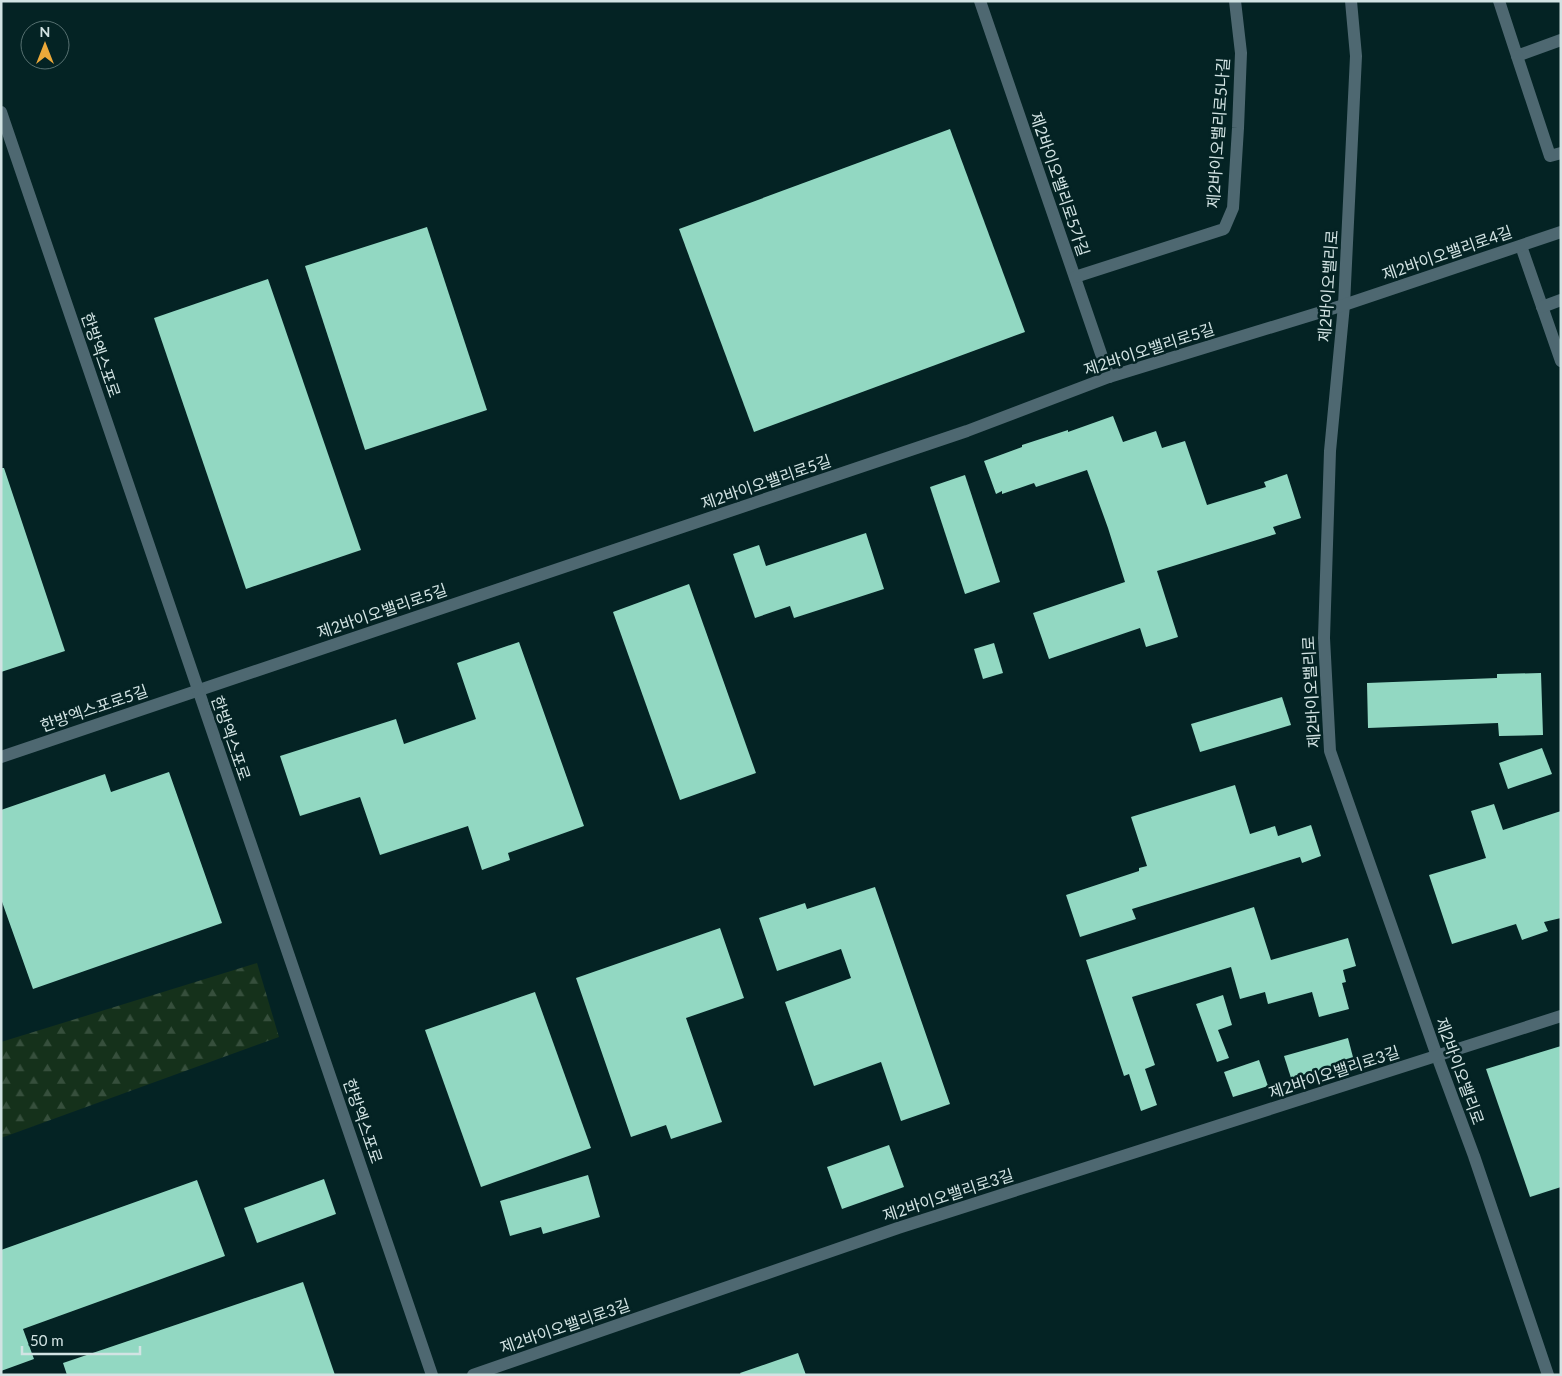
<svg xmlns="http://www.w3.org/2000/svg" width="1562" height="1376" font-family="Lato,'Noto Sans KR',sans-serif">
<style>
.forest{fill:url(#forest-firs)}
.building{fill:#92d8c2}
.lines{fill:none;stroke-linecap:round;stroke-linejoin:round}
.minor{stroke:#4e6871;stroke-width:12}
.tertiary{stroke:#4e6871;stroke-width:12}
.labels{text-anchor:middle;stroke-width:5;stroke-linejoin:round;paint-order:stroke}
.street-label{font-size:16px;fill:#d2e3e3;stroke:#042324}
</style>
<defs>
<pattern id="forest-firs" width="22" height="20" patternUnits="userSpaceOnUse" patternTransform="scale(1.25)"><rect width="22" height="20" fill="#15311b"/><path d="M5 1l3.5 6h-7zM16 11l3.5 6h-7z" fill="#364f3c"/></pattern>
</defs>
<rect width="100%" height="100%" fill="#042324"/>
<path class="forest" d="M257,963l22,74 -278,101v-96z"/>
<g class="building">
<path d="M950,129l75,203 -271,100 -75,-203z"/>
<path d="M427,227l60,183 -122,40 -60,-184z"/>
<path d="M268,279l93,271 -115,39 -92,-271z"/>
<path d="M1113,416l10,26 33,-11 6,17 23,-7 22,64 59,-18 -2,-5 23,-8 14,44 -28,9 3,7 -119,37 21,66 -32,10 -6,-19 -91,31 -16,-46 92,-31 -17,-54 -21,-58 -51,17 -2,-4 -32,11v-3l-6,3 -12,-33 38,-14v-2l46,-15v2z"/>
<path d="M1,468h3l61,183 -64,21z"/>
<path d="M965,475l35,107 -35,12 -35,-107z"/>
<path d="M866,533l18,56 -90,29 -4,-12 -35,12 -22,-64 26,-9 7,21z"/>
<path d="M689,584l67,189 -76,27 -67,-188z"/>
<path d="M519,642l65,184 -76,27 2,7 -28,10 -14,-44 -88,29 -20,-58 -60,19 -20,-60 116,-37 8,25 72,-25 -19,-56z"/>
<path d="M994,643l9,30 -20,6 -9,-30z"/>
<path d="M1541,673l2,62 -44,1 -1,-13 -130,5 -1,-45 130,-5v-4z"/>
<path d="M1282,697l9,28 -91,27 -9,-28z"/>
<path d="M1542,748l10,26 -44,15 -9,-26z"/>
<path d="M169,772l53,151 -189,66 -32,-90v-89l104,-36 6,18z"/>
<path d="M1235,785l15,49 25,-8 3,10 33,-11 10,31 -19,7 -2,-6 -168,52 4,10 -56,18 -14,-42 73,-24v-3l8,-2 -16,-49z"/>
<path d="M1494,804l9,26 58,-19v107l-17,4 4,9 -26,9 -6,-16 -64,20 -23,-69 57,-17 -15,-47z"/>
<path d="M875,887l75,217 -49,17 -20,-59 -67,24 -29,-84 66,-24 -10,-29 -64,22 -18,-53 46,-15 2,6z"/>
<path d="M1254,907l17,53 77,-22 8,28 -13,4 3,12 -4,1 7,26 -30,8 -7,-25 -44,12 -3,-12 -25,7 -9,-32 -99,30 23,68 -10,4 12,36 -16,6 -12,-37 -5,2 -38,-116z"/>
<path d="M720,928l24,70 -58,20 36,104 -51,17 -5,-14 -35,12 -55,-159z"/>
<path d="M535,992l56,156 -110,39 -56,-157z"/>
<path d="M1223,995l9,30 -14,5 11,28 -12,4 -21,-58z"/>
<path d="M1348,1038l6,23 -63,17 -7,-22z"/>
<path d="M1561,1046v141l-31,10 -44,-128z"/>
<path d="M1259,1060l9,26 -35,11 -9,-25z"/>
<path d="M889,1145l15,42 -62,22 -15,-42z"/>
<path d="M588,1175l12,42 -57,17 -2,-7 -31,9 -10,-35z"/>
<path d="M324,1179l12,35 -79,29 -13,-35z"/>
<path d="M197,1180l28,76 -202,73 11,30 -33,12v-121z"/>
<path d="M303,1282l32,93h-268l-4,-12z"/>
<path d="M798,1353l8,22h-65l-1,-2z"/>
</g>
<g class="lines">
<g class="minor">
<path d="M980,1l129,376"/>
<path d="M1351,1l5,55 -12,249 -14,146 -6,187 6,113 107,305 37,100 74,219"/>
<path d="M1499,1l18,55 44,-16"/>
<path d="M1517,56l33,100 11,-3"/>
<path d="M1521,246l40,115"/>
<path d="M1075,277l149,-48 9,-21 5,-80 3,-75 -6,-52"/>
<path d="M1542,307l19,-7"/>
<path d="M1,757l966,-326 142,-54 235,-72 217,-73"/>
<path d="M473,1375l425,-147 663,-212"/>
</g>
<path class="tertiary" d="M1,112l431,1263"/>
</g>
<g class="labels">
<g class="street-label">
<text transform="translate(1218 133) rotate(-86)" y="6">제2바이오밸리로5나길</text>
<text transform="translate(1060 184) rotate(71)" y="6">제2바이오밸리로5가길</text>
<text transform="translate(1447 253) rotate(-19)" y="6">제2바이오밸리로4길</text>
<text transform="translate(1328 286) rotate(-86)" y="6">제2바이오밸리로</text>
<text transform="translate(1149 349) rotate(-18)" y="6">제2바이오밸리로5길</text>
<text transform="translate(101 355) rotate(71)" y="6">한방엑스포로</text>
<text transform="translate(766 482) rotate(-19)" y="6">제2바이오밸리로5길</text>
<text transform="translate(382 611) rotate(-19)" y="6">제2바이오밸리로5길</text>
<text transform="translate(1311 692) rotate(-93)" y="6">제2바이오밸리로</text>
<text transform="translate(94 708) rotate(-19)" y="6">한방엑스포로5길</text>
<text transform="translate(231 738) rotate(71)" y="6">한방엑스포로</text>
<text transform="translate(1460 1071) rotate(70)" y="6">제2바이오밸리로</text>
<text transform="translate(1334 1072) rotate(-18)" y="6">제2바이오밸리로3길</text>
<text transform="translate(363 1121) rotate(71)" y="6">한방엑스포로</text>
<text transform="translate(948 1195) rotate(-18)" y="6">제2바이오밸리로3길</text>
<text transform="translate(565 1326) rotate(-19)" y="6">제2바이오밸리로3길</text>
</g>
</g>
<rect width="1562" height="1376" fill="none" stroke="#d2e3e3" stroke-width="5"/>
<g transform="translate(45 45)"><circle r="24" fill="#042324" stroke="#567070"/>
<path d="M0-4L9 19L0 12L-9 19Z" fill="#eca93a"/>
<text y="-8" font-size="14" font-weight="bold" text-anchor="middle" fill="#d2e3e3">N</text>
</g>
<path d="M22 1346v8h118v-8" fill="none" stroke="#d2e3e3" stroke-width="2.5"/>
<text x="30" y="1346" font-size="15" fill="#d2e3e3" stroke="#042324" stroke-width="4" paint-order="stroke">50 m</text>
</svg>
